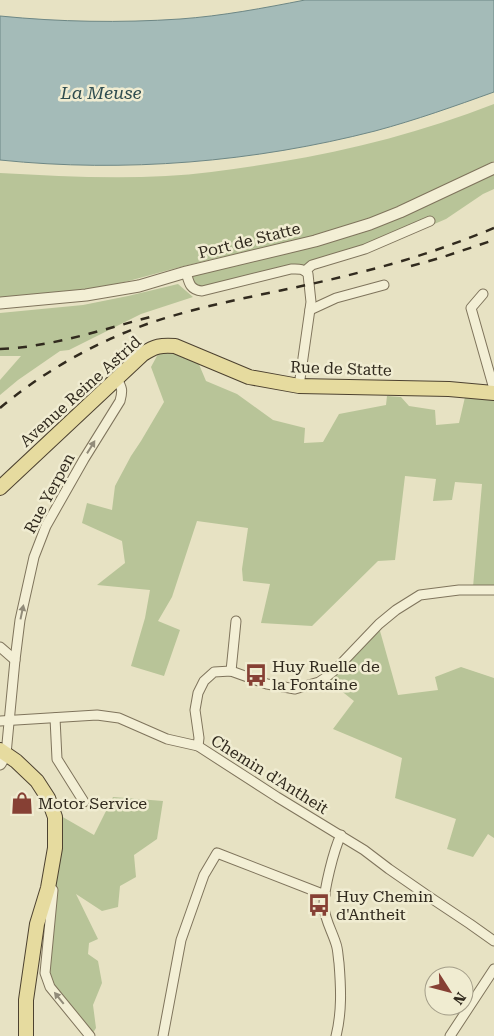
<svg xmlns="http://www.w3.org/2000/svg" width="494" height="1036" font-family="'Roboto Serif',serif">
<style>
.green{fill:#b8c498}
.water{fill:#a4bbb8;stroke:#6d8785}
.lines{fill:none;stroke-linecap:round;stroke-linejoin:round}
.minor-casing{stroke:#7f745c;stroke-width:11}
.tertiary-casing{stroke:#7f745c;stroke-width:13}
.primary-casing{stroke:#4d4230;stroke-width:16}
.minor{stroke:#f3efd5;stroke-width:9}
.tertiary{stroke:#f3efd5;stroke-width:11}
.primary{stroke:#e6db9f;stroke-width:14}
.rail{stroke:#312a1e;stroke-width:2.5;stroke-dasharray:9 9;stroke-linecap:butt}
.oneway{fill:#928c7a}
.labels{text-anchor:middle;stroke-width:5;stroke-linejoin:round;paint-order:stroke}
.street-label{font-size:16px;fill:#312a1e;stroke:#f0ecd1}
.poi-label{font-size:16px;fill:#312a1e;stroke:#f0ecd1;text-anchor:start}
.water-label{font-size:18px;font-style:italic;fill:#2f4c4f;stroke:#f0ecd1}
</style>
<rect width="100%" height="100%" fill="#e7e2c3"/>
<g class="green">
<path d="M494,104v57c-52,27 -104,53 -160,70 -45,13 -91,20 -137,32 -36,8 -73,21 -110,27 -29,4 -58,5 -87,8v-125c55,3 111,6 166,3 38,-2 76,-8 113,-14 73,-12 146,-31 215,-58z"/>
<path d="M494,174v15l-11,5 -37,25 -14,6 -120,40 -117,25 -9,-18 129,-31 118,-43 9,1z"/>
<path d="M178,284l15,13 -52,17 -72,36 -9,1 -42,29 -18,15v-15l21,-24h-21v-43l83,-8 45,-9z"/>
<path d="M172,351l26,11 8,19 31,13 36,26 32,8 -1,15 19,-1 16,-28 47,-9 1,-9 14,1 8,9 26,4 1,15 23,-2 6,-26 29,1v189h-21l9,-103 -27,-2 -3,18 -19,1 3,-22 -31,-3 -10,84 -17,1 -66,65 -51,-3 9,-39 -27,-3 -1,-12 6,-41 -51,-7 -25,76 -14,24 22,9 -16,46 -33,-10 14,-48 5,-28 -53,-5 28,-22 -3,-22 -40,-18 5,-20 25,7 3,-24 16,-30 10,-15 23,-39 -13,-35 7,-13z"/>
<path d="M375,629l5,2 18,64 40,-5 -3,-13 26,-10 33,11v160l-6,-4 -15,23 -26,-8 9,-30 -61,-21 7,-40 -69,-29 21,-28 -29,-23z"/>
<path d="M113,797l50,4 -6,38 -23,16 2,22 -16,9 -2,21 -16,4 -26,-17 22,45 -9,4 -1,11 10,7 4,22 -9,22 3,23 -5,8h-5l-43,-55 2,-8 16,-157 33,19z"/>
</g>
<path class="water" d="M305,0h189v92c-39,14 -78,28 -119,39 -121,31 -250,42 -375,29v-144c60,6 120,7 180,3 42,-3 84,-11 125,-19z"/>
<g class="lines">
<defs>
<g id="minor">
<path d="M305,271l7,-6 53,-16 65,-28"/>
<path d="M186,272c3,11 4,18 16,19l89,-22c7,0 12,-1 17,5l3,28 -12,84"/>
<path d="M483,294l-12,14 23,81"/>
<path d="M310,310l26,-12 48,-13"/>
<path d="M0,647l15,13"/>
<path d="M231,671l5,-50"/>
<path d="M55,718l2,41 27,43"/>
<path d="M0,721l97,-6 22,3 48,21 31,7 79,51 87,53 25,19 39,27 42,28 24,17"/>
<path d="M198,746l1,-8 -4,-28 3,-17 6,-12 10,-9 17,-1 36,13 28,5 24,-7 6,-4 11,-9 43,-45 17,-14 24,-15 39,-5h35"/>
<path d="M6,754l9,-94 5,-40 14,-63 12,-31 38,-67 36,-58c3,-11 2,-13 -3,-22"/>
<path d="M52,890h1l-8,83 5,14 40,49"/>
<path d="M163,1036l18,-96 23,-65 13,-22 108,42"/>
<path d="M336,1036c6,-24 5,-48 3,-73 -1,-6 -1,-14 -3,-19 -4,-13 -11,-24 -12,-37 -1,-15 10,-58 17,-72"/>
<path d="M450,1036l44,-67"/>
</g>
<g id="tertiary">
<path d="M0,303l86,-8 53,-9 47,-14 129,-31 55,-17 30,-12 94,-44"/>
<path d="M0,764l6,-10"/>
</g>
<g id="primary">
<path d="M0,488l143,-134c12,-8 18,-9 32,-8l74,31 50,9 150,3 45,4"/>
<path d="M0,750l16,11 21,20 11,17 7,19v31l-7,40 -11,36 -11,76v36"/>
</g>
</defs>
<use href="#minor" class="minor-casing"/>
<use href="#tertiary" class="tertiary-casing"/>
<use href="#primary" class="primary-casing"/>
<use href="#minor" class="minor"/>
<use href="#tertiary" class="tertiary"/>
<use href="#primary" class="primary"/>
<g class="rail">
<path d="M411,266l29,-8 54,-18"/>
<path d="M0,349c51,-2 101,-19 150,-32"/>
<path d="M0,408c43,-36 94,-65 147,-84 70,-24 143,-33 214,-52 46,-11 89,-26 133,-44"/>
</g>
</g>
<defs><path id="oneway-solid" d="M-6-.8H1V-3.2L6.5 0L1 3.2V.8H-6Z" transform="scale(1.25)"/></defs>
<g class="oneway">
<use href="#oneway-solid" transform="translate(91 447) rotate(-58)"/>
<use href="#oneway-solid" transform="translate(22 612) rotate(-78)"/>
<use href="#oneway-solid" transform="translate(59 998) rotate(-129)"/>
</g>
<defs>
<symbol id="bus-bare" viewBox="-9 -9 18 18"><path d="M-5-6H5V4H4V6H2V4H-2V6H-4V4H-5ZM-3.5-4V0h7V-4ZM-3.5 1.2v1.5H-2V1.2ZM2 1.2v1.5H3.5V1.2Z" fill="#864034" stroke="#f0ecd1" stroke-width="2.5" paint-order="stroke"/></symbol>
<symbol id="shop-bare" viewBox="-9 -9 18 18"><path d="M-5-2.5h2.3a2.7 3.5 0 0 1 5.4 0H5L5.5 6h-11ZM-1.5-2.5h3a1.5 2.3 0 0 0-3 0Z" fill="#864034" stroke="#f0ecd1" stroke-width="2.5" paint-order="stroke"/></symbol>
</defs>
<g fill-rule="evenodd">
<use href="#bus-bare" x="240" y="659" width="32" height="32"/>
<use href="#shop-bare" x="6" y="787" width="32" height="32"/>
<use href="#bus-bare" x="303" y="889" width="32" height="32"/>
</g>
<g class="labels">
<g class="street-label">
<text transform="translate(249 240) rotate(-14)" y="6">Port de Statte</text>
<text transform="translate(341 368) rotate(2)" y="6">Rue de Statte</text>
<text transform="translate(80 391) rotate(-42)" y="6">Avenue Reine Astrid</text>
<text transform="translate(49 493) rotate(-62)" y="6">Rue Yerpen</text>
<text transform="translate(270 774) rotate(32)" y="6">Chemin d'Antheit</text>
</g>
<g class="poi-label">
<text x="272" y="672">Huy Ruelle de<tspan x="272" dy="18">la Fontaine</tspan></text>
<text x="38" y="809">Motor Service</text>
<text x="336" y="902">Huy Chemin<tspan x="336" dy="18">d'Antheit</tspan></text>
</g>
<g class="water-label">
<text x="101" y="99">La Meuse</text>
</g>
</g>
<g transform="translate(449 991) rotate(126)"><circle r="24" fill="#f0ecd1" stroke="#a49e89"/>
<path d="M0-4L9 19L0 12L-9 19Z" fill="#864034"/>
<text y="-8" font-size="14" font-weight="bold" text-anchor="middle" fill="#312a1e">N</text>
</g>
</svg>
